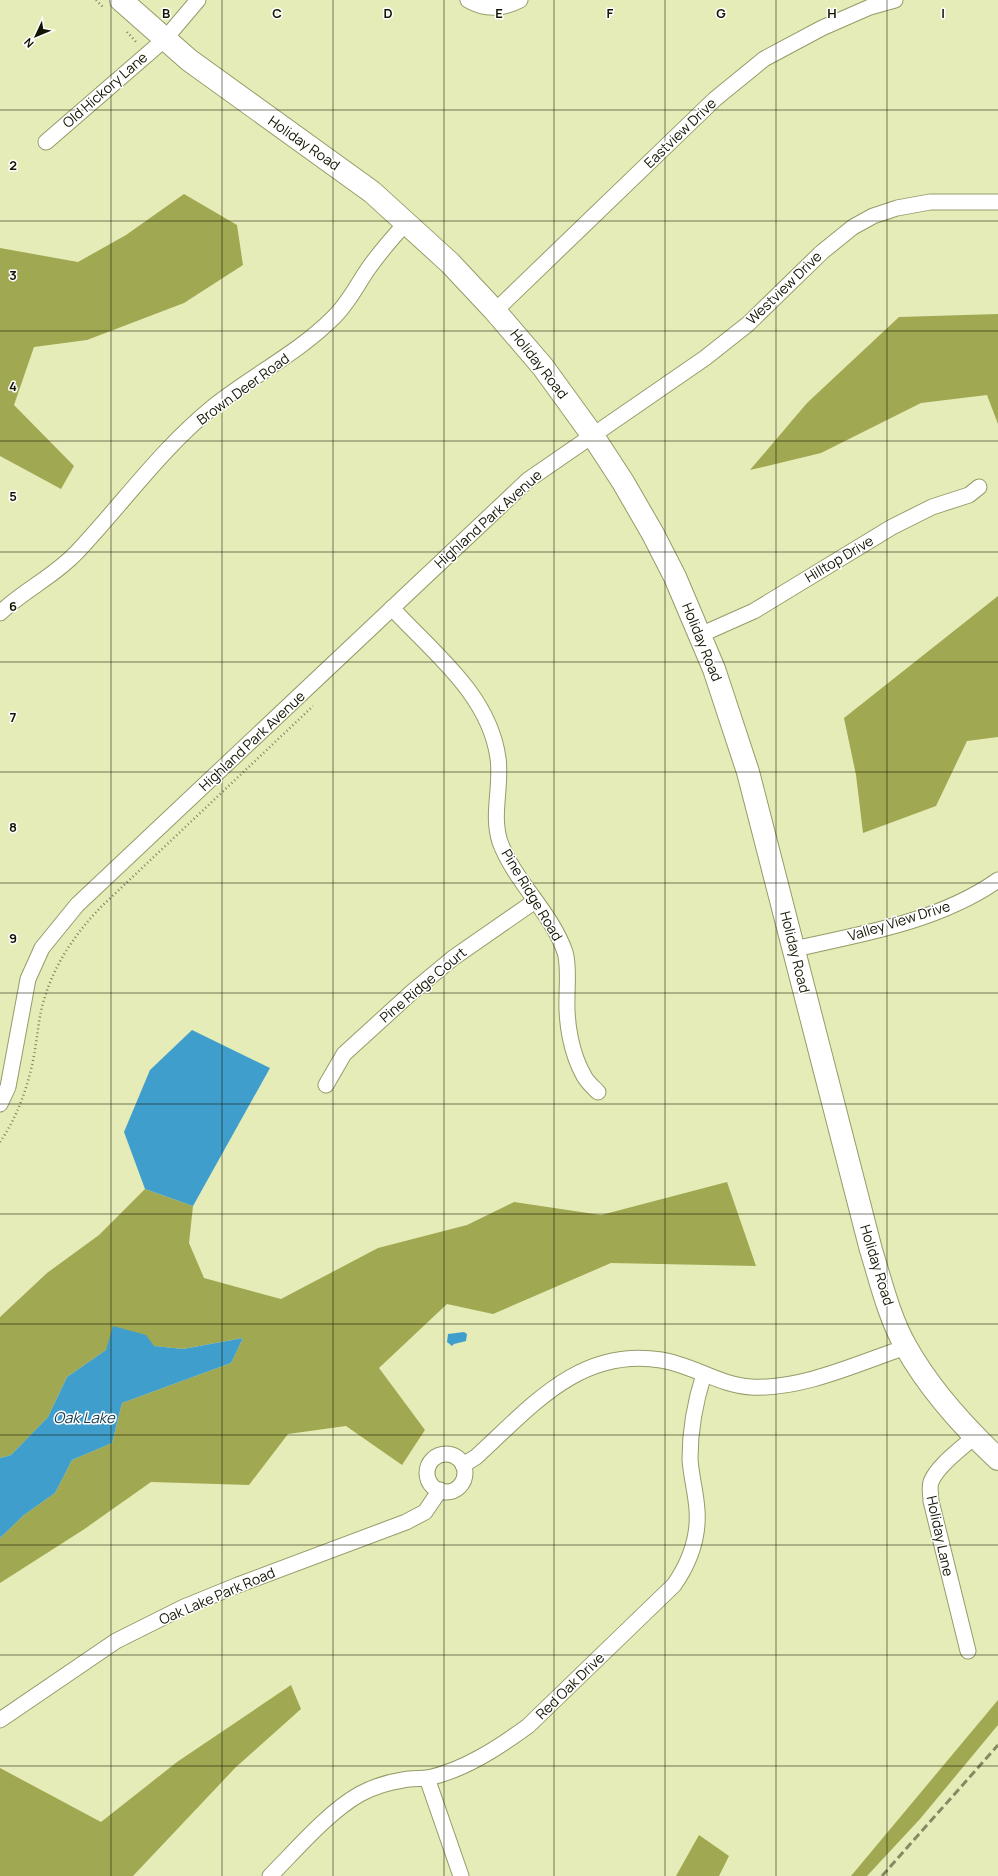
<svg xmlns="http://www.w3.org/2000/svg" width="998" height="1876" font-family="Manrope,sans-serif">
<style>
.forest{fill:#a1a852}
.water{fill:#3f9ecc}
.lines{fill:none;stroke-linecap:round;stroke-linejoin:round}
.street-casing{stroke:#969b69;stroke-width:17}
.secondary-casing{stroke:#969b69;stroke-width:24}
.path{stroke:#7d815d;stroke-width:2.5;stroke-dasharray:1 3;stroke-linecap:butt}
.street{stroke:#fff;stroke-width:15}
.secondary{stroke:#fff;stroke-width:22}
.rail{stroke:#858964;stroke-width:3;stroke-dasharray:8 4;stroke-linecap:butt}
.grid{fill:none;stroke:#121402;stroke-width:1;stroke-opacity:0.55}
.labels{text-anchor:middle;stroke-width:3;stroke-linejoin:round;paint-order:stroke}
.street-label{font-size:14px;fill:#121402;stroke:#fff}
.water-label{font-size:15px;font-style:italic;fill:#143d50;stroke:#fff}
.grid-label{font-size:13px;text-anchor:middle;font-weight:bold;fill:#121402;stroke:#fff;stroke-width:3;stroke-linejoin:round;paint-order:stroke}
</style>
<rect width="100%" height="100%" fill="#e6ecb7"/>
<g class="forest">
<path d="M184,194l53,31 6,40 -59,38 -97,37 -53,7 -20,58 60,61 -13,23 -61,-33v-208l78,14 48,-27z"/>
<path d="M998,314v110l-11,-29 -66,8 -100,50 -71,17 57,-67 92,-86z"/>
<path d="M998,596v141l-31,4 -31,65 -73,27 -7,-58 -12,-57z"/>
<path d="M727,1182l29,84 -145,-3 -118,51 -46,-10 -68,64 46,62 -23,35 -56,-39 -58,8 -39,51 -98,-3 -68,48 -83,53v-45l24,-23 31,-22 17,-33 40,-17 10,-40 109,-40 12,-25 -60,11 -29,-3 -48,4 -39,27 -19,40 -37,38 -11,3v-141l47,-44 52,-38 46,-46 48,17 -4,37 15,35 77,21 97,-51 89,-23 47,-23 87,13z"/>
<path d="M291,1685l10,24 -65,58 -103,109h-133v-108l101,54 76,-60z"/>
<path d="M998,1700v25l-78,94 -53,57h-16z"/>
<path d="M699,1835l30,21 -10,20h-43z"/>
</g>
<g class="water">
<path d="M192,1030l78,38 -77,138 -48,-17 -21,-57 26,-62z"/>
<path d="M113,1326l33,9 8,11 29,3 60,-11 -12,25 -109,40 -10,40 -40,17 -17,33 -31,22 -24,23v-80l11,-3 37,-38 19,-40 39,-27z"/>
<path d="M464,1332l3,2 -1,7 -12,3 -2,2 -5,-4 1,-8z"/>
</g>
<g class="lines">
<defs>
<g id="street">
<path d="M468,0c17,10 35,9 52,0"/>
<path d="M46,142l119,-103 33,-39"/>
<path d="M495,311l220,-212 49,-40 58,-31 48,-21 25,-7"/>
<path d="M392,608c41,45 97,86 106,150 4,28 -7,57 2,84 15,40 51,70 65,110 4,13 2,31 2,45 -1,26 4,56 17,79 3,6 9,11 14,16"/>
<path d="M0,613c24,-23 55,-37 78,-62 45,-48 84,-103 136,-145 39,-31 84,-53 119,-88 15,-14 24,-33 35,-49 12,-17 25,-32 39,-47"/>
<path d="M700,635l54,-24 138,-84 40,-20 37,-12 10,-8"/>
<path d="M794,949c69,-15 146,-28 204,-69"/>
<path d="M326,1085l18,-31 68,-62 41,-34 82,-57"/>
<path d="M0,1104l8,-17 20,-108 14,-31 35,-43 451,-425 177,-122 43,-34 74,-72 31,-25 20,-11 24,-8 33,-6h68"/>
<circle cx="446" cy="1473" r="19"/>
<path d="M463,1465l13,-8c55,-50 103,-110 185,-97 32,5 58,25 90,27 50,3 108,-24 155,-40"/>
<path d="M968,1651l-37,-150c0,-5 -2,-14 0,-19 6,-16 30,-33 43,-45"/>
<path d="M0,1720l116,-79 68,-34 54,-22 168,-63 19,-10 15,-22"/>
<path d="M427,1778l34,98"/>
<path d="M270,1876c26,-26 58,-64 90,-82 13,-7 29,-12 43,-14 8,-2 17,-1 25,-2 36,-8 70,-30 100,-52l146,-141c16,-23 25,-47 23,-75 -1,-17 -6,-34 -7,-51 0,-30 5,-57 14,-85"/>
</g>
<path id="secondary" d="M121,0l68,60 183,132 78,71 45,48 48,56 50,69 30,46 30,52 22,43 39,92 34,103 123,478c10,32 18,67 35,97 24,43 57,79 92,112"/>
</defs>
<use href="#street" class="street-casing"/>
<use href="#secondary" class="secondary-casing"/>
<g class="path">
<path d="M96,0l8,8"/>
<path d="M127,32l10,11"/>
<path d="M0,1142c20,-29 31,-64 36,-99 2,-12 3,-24 6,-36 10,-40 33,-74 62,-103l209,-198"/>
</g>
<use href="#street" class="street"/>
<use href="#secondary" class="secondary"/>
<path class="rail" d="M882,1876l116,-131"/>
</g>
<path class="grid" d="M111,0v1876M222,0v1876M333,0v1876M444,0v1876M554,0v1876M665,0v1876M776,0v1876M887,0v1876M0,110h998M0,221h998M0,331h998M0,441h998M0,552h998M0,662h998M0,772h998M0,883h998M0,993h998M0,1104h998M0,1214h998M0,1324h998M0,1435h998M0,1545h998M0,1655h998M0,1766h998"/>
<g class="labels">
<g class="street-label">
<text transform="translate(105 90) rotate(-41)" y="5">Old Hickory Lane</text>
<text transform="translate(680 133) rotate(-44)" y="5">Eastview Drive</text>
<text transform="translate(304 143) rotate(35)" y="5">Holiday Road</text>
<text transform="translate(784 288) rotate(-44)" y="5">Westview Drive</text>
<text transform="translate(539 364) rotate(52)" y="5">Holiday Road</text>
<text transform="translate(243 389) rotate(-36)" y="5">Brown Deer Road</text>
<text transform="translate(488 519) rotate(-42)" y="5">Highland Park Avenue</text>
<text transform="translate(839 559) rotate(-31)" y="5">Hilltop Drive</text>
<text transform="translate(702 642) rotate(68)" y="5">Holiday Road</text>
<text transform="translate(252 741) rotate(-43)" y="5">Highland Park Avenue</text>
<text transform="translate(532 895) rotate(59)" y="5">Pine Ridge Road</text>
<text transform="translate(899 921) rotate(-17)" y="5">Valley View Drive</text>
<text transform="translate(795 952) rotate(76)" y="5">Holiday Road</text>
<text transform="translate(423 985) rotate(-40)" y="5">Pine Ridge Court</text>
<text transform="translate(877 1265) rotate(73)" y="5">Holiday Road</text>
<text transform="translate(940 1536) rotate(78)" y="5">Holiday Lane</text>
<text transform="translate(217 1596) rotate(-23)" y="5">Oak Lake Park Road</text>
<text transform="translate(570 1686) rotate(-44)" y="5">Red Oak Drive</text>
</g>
<g class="water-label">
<text x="84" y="1423">Oak Lake</text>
</g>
</g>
<g class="grid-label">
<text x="166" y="18">B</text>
<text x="277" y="18">C</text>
<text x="388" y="18">D</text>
<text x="499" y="18">E</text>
<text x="610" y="18">F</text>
<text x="721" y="18">G</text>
<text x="832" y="18">H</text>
<text x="943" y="18">I</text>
<text x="13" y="170">2</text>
<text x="13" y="280">3</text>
<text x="13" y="391">4</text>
<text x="13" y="501">5</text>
<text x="13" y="611">6</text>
<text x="13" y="722">7</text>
<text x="13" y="832">8</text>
<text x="13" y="943">9</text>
</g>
<g transform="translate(36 36) rotate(226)" stroke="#ffffff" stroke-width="3" paint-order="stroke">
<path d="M0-3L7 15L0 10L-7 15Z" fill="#121402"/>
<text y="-6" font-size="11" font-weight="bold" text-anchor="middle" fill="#121402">N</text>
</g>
</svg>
